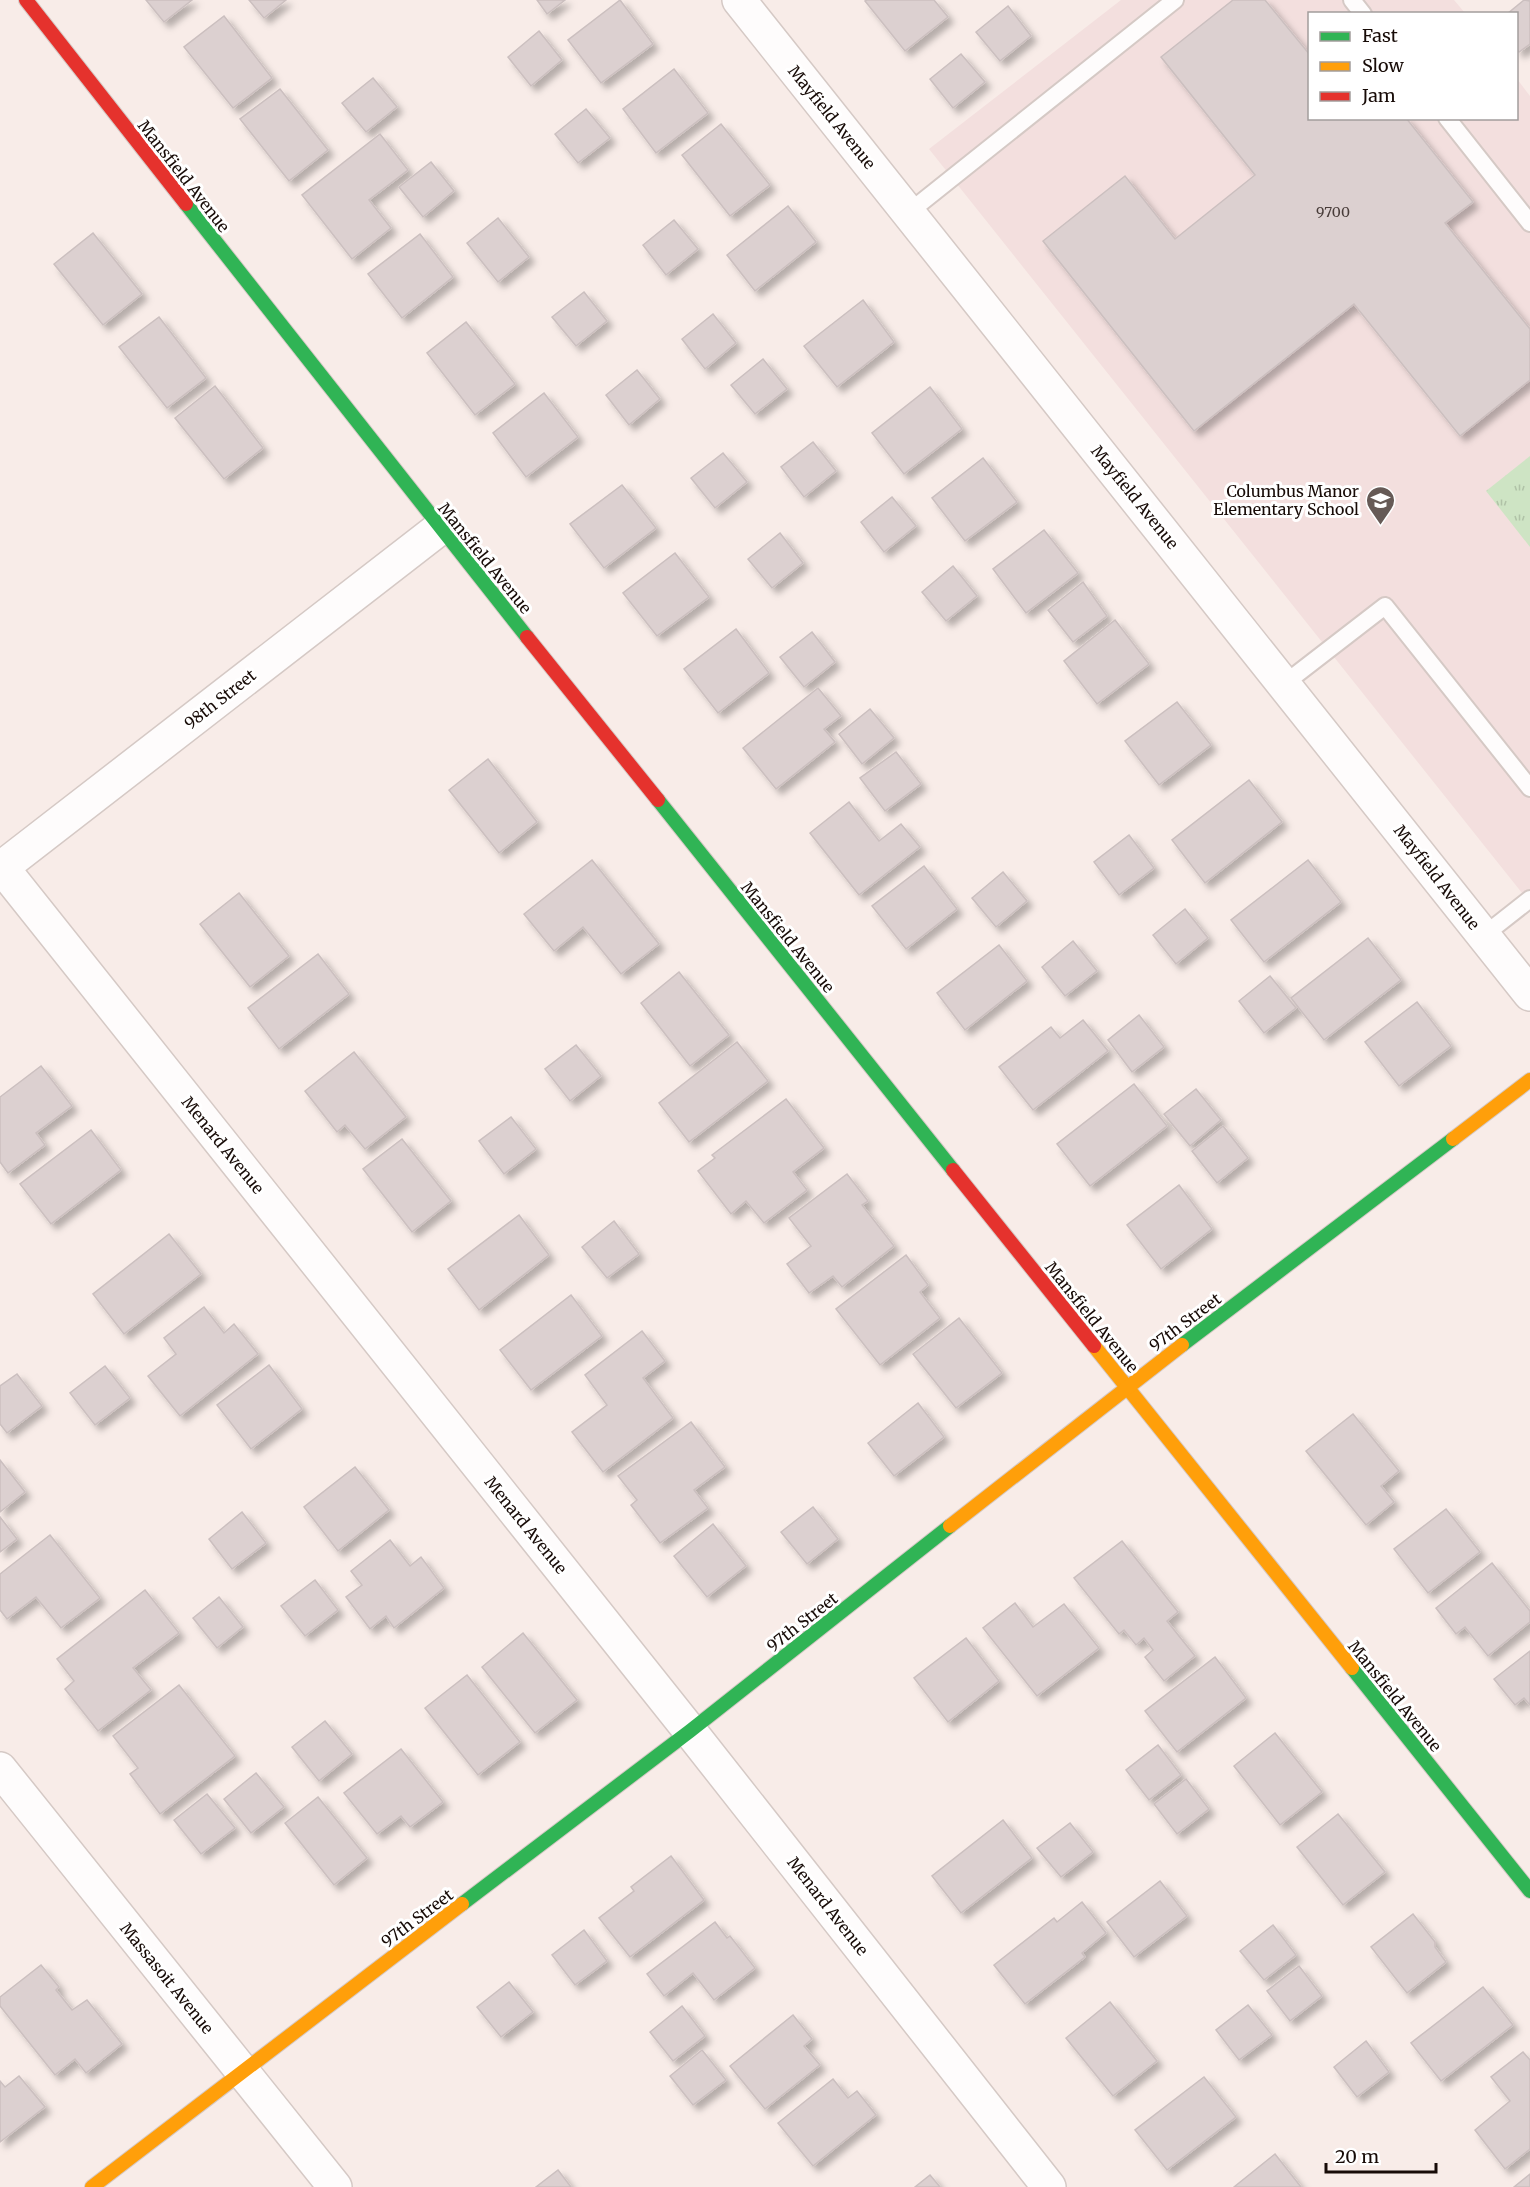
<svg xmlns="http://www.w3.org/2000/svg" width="1530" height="2187" font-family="Merriweather,serif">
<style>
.education{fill:#f3dfde}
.grass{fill:url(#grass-tufts)}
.building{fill:#dcd0d0;stroke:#cbbfbf;stroke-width:1.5;filter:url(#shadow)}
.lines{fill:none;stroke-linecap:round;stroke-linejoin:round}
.lane-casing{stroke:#d5c9c5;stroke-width:20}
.street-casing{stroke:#d5c9c5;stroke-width:36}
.fast-casing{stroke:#d5c9c5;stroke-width:16}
.slow-casing{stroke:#d5c9c5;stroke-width:16}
.jam-casing{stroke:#d5c9c5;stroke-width:16}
.lane{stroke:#fefcfc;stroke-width:16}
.street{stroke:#fefcfc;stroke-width:33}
.fast{stroke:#30b455;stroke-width:14}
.slow{stroke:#ff9f0a;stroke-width:14}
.jam{stroke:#e5322d;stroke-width:14}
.labels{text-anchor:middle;stroke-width:6;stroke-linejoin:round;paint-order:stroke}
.number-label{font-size:14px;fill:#483c39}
.street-label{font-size:16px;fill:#170b07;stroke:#fff}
.poi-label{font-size:16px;fill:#170b07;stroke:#fff;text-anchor:end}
</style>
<defs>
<pattern id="grass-tufts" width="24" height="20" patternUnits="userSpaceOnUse" patternTransform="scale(1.5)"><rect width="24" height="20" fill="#cee4c4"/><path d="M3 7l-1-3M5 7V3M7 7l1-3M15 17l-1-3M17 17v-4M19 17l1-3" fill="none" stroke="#b0c2a7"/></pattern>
<filter id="shadow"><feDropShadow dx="5.5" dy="5.5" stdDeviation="3" flood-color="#0004"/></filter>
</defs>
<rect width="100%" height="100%" fill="#f8ece8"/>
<path class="education" d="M1121,0h333l11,13 -155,1v104h206l1,-39 13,17v807l-601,-754z"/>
<path class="grass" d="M1530,456v91l-44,-56z"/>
<g class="building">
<path d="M146,0h46l-28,22z"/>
<path d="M249,0h37l-22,18z"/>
<path d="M537,0h28l-18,14z"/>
<path d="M620,0l33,44 -52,39 -33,-43z"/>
<path d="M867,0h67l14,17 -43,34 -40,-50z"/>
<path d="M1233,0h32l45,55v63h96l67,84 -28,21 85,106v51l-70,56 -106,-132 -160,127 -151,-190 82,-65 50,63 80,-64 -94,-118z"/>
<path d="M1524,0l6,1v43l-11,8 -3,-3v-35h-9z"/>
<path d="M1008,6l23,30 -31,25 -24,-29z"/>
<path d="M224,16l48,62 -39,30 -49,-61z"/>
<path d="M539,31l23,29 -31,26 -23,-29z"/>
<path d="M961,54l24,28 -32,26 -23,-29z"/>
<path d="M674,69l34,44 -52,40 -33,-44z"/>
<path d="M373,78l24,29 -31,25 -24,-29z"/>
<path d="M280,89l48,61 -39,31 -49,-62z"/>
<path d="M586,109l24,29 -32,25 -23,-29z"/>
<path d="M721,124l49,61 -40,31 -48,-61z"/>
<path d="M380,134l28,36 -39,30 22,28 -39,31 -50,-64z"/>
<path d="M431,162l23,29 -31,26 -24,-30z"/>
<path d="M788,206l28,36 -61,49 -28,-36z"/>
<path d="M498,218l31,39 -31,25 -31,-39z"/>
<path d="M674,220l24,29 -32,26 -23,-30z"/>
<path d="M93,233l49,61 -39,31 -49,-61z"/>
<path d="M420,234l33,43 -51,41 -34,-44z"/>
<path d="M584,292l23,29 -31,25 -24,-29z"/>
<path d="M863,300l31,42 -57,45 -33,-41z"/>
<path d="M713,314l23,29 -31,26 -23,-30z"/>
<path d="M159,317l47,61 -39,30 -48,-61z"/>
<path d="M466,322l49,62 -40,31 -48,-62z"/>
<path d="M763,359l24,30 -32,25 -24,-29z"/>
<path d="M637,370l23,29 -31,26 -23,-30z"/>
<path d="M215,386l48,62 -39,31 -49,-61z"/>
<path d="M930,387l32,42 -58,45 -32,-41z"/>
<path d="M544,393l34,44 -52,40 -33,-44z"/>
<path d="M813,442l23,29 -32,26 -23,-30z"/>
<path d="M723,453l24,29 -32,26 -24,-30z"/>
<path d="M983,458l34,44 -52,39 -33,-43z"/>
<path d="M622,485l34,43 -52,40 -34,-44z"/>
<path d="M892,497l24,29 -32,26 -23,-30z"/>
<path d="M1044,530l34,43 -52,40 -33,-44z"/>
<path d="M780,533l23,30 -31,25 -24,-29z"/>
<path d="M675,553l34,44 -52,39 -34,-43z"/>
<path d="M953,566l24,30 -31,25 -24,-29z"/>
<path d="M1083,582l24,34 -34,26 -25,-32z"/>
<path d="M1115,620l34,44 -52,40 -33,-43z"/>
<path d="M736,629l33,44 -51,40 -34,-44z"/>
<path d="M812,632l23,30 -31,25 -24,-30z"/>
<path d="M818,688l23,28 -17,13 11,13 -59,47 -33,-41z"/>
<path d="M1177,702l34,43 -52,40 -34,-44z"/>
<path d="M870,709l24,29 -32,26 -23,-30z"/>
<path d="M896,752l25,32 -36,27 -25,-33z"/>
<path d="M488,759l49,63 -38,31 -50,-63z"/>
<path d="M1249,780l33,42 -77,61 -33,-43z"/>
<path d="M849,802l30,39 22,-17 19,23 -61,48 -49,-62z"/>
<path d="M1129,835l25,33 -35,27 -25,-33z"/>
<path d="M592,860l67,84 -38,30 -38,-47 -29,24 -30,-37z"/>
<path d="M1308,860l33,42 -77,60 -33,-42z"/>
<path d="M924,866l33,43 -51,40 -34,-43z"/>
<path d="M1003,872l24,29 -31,26 -24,-29z"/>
<path d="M239,893l50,63 -39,31 -50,-63z"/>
<path d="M1185,909l23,29 -32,26 -23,-29z"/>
<path d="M1368,938l33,42 -77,60 -33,-42z"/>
<path d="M1073,941l24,30 -32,25 -23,-29z"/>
<path d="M999,945l28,36 -62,49 -28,-37z"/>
<path d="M318,954l31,40 -70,55 -31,-41z"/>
<path d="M679,972l50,63 -39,31 -49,-63z"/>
<path d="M1270,976l26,32 -32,25 -25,-32z"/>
<path d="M1417,1002l34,44 -52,40 -34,-44z"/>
<path d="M1139,1015l25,32 -32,25 -24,-32z"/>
<path d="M1083,1020l25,31 -75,59 -34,-43 52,-40 9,11z"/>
<path d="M737,1042l31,39 -79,61 -30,-39z"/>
<path d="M576,1045l25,31 -31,25 -25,-32z"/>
<path d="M354,1052l52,65 -41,32 -20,-24 -8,7 -32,-41z"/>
<path d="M41,1066l31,40 -36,27 9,12 -37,28 -8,-11v-65z"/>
<path d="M1134,1084l33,42 -77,60 -33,-42z"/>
<path d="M1196,1089l25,31 -31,26 -26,-32z"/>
<path d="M786,1099l38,49 -31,24 14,18 -43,33 -18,-22 -15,13 -33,-43 17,-13 -3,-3z"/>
<path d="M511,1117l25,32 -32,25 -25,-33z"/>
<path d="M1223,1126l25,32 -31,25 -25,-32z"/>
<path d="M91,1130l30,40 -70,54 -31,-40z"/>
<path d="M402,1139l49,62 -39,31 -49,-63z"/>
<path d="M847,1174l21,27 -6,4 32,41 -52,41 -9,-11 -24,17 -22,-29 24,-18 -22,-28z"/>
<path d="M1179,1185l33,44 -51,40 -34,-44z"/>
<path d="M519,1215l30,40 -70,55 -31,-41z"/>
<path d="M614,1221l25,33 -32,24 -25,-31z"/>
<path d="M169,1234l32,40 -77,60 -31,-40z"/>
<path d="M906,1255l22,30 -8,7 20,26 -60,47 -44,-56z"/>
<path d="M571,1295l31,41 -71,54 -31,-40z"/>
<path d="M204,1307l20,26 10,-9 24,30 -78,62 -32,-40 28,-22 -12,-16z"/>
<path d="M959,1318l43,55 -46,35 -43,-54z"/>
<path d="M642,1331l23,30 -22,17 30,40 -70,54 -31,-40 35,-27 -22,-30z"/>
<path d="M269,1365l33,44 -51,40 -34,-44z"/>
<path d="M105,1366l25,32 -35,27 -25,-32z"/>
<path d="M17,1374l25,32 -35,27 -7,-9v-38z"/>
<path d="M918,1403l26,34 -50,39 -26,-33z"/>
<path d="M1353,1414l46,57 -18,15 13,16 -28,23 -60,-74z"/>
<path d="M691,1422l34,45 -31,23 14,18 -48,35 -29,-38 6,-5 -19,-24z"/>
<path d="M0,1460l25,32 -25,20z"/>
<path d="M355,1467l34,43 -51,41 -34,-44z"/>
<path d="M813,1507l25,32 -31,25 -26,-32z"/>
<path d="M1446,1509l34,43 -52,41 -34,-44z"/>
<path d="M242,1512l24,31 -34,26 -23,-30z"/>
<path d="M0,1517l17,22 -17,13z"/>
<path d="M713,1524l33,42 -39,31 -33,-41z"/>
<path d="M50,1535l50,63 -39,30 -25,-31 -29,22 -7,-9v-36z"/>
<path d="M390,1540l20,26 11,-9 23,31 -50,40 -8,-12 -16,13 -24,-32 16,-12 -11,-14z"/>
<path d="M1122,1541l56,71 -11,9 28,35 -31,25 -19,-24 8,-7 -9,-12 -8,7 -12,-15 -5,4 -45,-56z"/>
<path d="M1492,1563l38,48v11l-42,34 -23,-29 -9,7 -20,-26z"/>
<path d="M315,1580l23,30 -33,26 -24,-30z"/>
<path d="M145,1590l34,43 -46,35 18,22 -53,41 -33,-42 9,-8 -17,-22z"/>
<path d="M219,1597l24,30 -26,21 -24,-30z"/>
<path d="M1015,1603l18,24 31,-23 35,44 -62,48 -54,-68z"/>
<path d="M523,1633l54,67 -42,33 -53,-66z"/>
<path d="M966,1638l33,43 -51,41 -34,-44z"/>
<path d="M1530,1651v54l-6,-7 -9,7 -21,-26z"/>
<path d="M1215,1657l31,41 -69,54 -32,-41z"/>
<path d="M467,1675l53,67 -42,33 -53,-67z"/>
<path d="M179,1685l56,71 -75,58 -30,-40 8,-6 -25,-32z"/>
<path d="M325,1721l27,33 -33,27 -27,-34z"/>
<path d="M1275,1733l47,59 -42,33 -46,-59z"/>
<path d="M1158,1745l23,30 -32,25 -23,-30z"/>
<path d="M401,1749l42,53 -33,25 -9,-11 -24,18 -33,-41z"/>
<path d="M256,1773l28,34 -33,26 -27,-34z"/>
<path d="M1186,1779l23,30 -32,25 -23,-30z"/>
<path d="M207,1794l28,34 -34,26 -27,-34z"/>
<path d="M318,1797l49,61 -33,27 -49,-62z"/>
<path d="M1338,1814l47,58 -42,33 -46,-58z"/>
<path d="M1003,1820l29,38 -71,55 -29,-37z"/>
<path d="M1070,1823l23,29 -32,25 -24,-29z"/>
<path d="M671,1856l33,44 -74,57 -31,-39 35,-27 -3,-4z"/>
<path d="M1160,1881l27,35 -53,41 -27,-35z"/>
<path d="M1082,1902l24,31 -24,20 3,4 -60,47 -31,-39 60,-47 3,4z"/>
<path d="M1413,1914l22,28v5l11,15 -39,31 -36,-46z"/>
<path d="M715,1922l12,16 3,-2 25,32 -41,32 -21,-27 -29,23 -17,-22z"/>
<path d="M1273,1925l23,30 -32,25 -24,-29z"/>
<path d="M584,1930l23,31 -32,24 -23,-30z"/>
<path d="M41,1965l18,22 -3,3 16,20 15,-10 35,44 -36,29 -11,-14 -20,16 -55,-69v-9z"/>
<path d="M1299,1966l23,30 -32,25 -23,-30z"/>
<path d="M509,1982l24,30 -32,25 -24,-30z"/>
<path d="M1483,1987l30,38 -72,56 -30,-38z"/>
<path d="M1110,2002l47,59 -44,35 -47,-58z"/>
<path d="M1248,2005l24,30 -33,25 -23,-30z"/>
<path d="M682,2006l23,30 -32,25 -23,-29z"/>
<path d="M793,2015l19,24 -8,7 16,19 -55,44 -35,-43z"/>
<path d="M1366,2041l23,31 -32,25 -23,-30z"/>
<path d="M702,2050l24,30 -33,25 -23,-29z"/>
<path d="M1523,2052l7,8v89l-25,20 -30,-39 35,-29 -19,-24z"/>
<path d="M19,2076l26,31 -45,35v-61l5,6z"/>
<path d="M1204,2077l32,40 -69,53 -32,-40z"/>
<path d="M833,2079l15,19 9,-7 19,24 -63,51 -35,-43z"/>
<path d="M1275,2154l26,33h-67z"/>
<path d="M558,2170l13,17h-35z"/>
<path d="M1530,2174v13h-16z"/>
<path d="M930,2175l10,12h-25z"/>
</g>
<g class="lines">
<defs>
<g id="lane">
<path d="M1352,0l11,14"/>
<path d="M1447,118l83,105"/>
<path d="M908,213l267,-213"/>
<path d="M1284,684l101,-78 145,182"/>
<path d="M1483,936l47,-37"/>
</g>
<g id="street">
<path d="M739,0l791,994"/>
<path d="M0,865l690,866 359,456"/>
<path d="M0,869l440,-341"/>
<path d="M0,1769l335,418"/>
</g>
<g id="fast">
<path d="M186,204l341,433"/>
<path d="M658,800l295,370"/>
<path d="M1182,1345l271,-206"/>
<path d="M1352,1668l178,223"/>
<path d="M462,1904l228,-173 260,-205"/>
</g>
<g id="slow">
<path d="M1453,1139l77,-59"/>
<path d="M1094,1346l258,322"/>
<path d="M950,1526l232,-181"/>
<path d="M92,2187l370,-283"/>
</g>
<g id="jam">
<path d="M26,0l160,204"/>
<path d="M527,637l131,163"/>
<path d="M953,1170l141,176"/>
</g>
</defs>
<use href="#lane" class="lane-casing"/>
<use href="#street" class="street-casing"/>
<use href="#fast" class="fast-casing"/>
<use href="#slow" class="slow-casing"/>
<use href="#jam" class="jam-casing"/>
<use href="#lane" class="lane"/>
<use href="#street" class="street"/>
<use href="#fast" class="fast"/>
<use href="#slow" class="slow"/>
<use href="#jam" class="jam"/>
</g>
<defs>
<symbol id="school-pin" viewBox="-11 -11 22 30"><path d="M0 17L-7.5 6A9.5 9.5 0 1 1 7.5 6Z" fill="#665a56" stroke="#fff"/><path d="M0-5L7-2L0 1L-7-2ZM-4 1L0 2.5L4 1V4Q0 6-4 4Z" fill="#fff"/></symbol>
</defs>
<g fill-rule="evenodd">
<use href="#school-pin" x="1364" y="484" width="33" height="45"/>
</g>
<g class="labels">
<g class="number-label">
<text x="1333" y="217">9700</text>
</g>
<g class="street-label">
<text transform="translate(832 117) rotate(51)" y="6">Mayfield Avenue</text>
<text transform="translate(184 176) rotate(52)" y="6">Mansfield Avenue</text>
<text transform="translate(1135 497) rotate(51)" y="6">Mayfield Avenue</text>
<text transform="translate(485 558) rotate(51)" y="6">Mansfield Avenue</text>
<text transform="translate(220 699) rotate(-38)" y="6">98th Street</text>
<text transform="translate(1437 877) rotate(52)" y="6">Mayfield Avenue</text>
<text transform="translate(788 937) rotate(51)" y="6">Mansfield Avenue</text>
<text transform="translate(223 1145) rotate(51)" y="6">Menard Avenue</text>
<text transform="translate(1092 1317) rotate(51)" y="6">Mansfield Avenue</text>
<text transform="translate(1185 1322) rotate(-37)" y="6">97th Street</text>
<text transform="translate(526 1525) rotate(51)" y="6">Menard Avenue</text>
<text transform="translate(802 1622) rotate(-38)" y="6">97th Street</text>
<text transform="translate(1395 1696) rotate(51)" y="6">Mansfield Avenue</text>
<text transform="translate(828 1906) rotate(52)" y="6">Menard Avenue</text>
<text transform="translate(417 1918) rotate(-37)" y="6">97th Street</text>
<text transform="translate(167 1978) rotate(51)" y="6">Massasoit Avenue</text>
</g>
<g class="poi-label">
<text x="1359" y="497">Columbus Manor<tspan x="1359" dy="18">Elementary School</tspan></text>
</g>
</g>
<rect x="1308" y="12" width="210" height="108" fill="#ffffff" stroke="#a29d9c" stroke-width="1.5"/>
<rect x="1320" y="32" width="30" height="9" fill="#30b455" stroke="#a29d9c" stroke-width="1.5"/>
<text x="1362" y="42" font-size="18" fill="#170b07">Fast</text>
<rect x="1320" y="62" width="30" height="9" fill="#ff9f0a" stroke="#a29d9c" stroke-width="1.5"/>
<text x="1362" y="72" font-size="18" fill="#170b07">Slow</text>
<rect x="1320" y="92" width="30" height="9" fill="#e5322d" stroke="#a29d9c" stroke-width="1.5"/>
<text x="1362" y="102" font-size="18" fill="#170b07">Jam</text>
<path d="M1326 2163v9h110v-9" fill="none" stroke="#170b07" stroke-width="3"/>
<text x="1335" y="2163" font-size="18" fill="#170b07" stroke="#ffffff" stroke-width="4.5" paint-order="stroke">20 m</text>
</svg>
